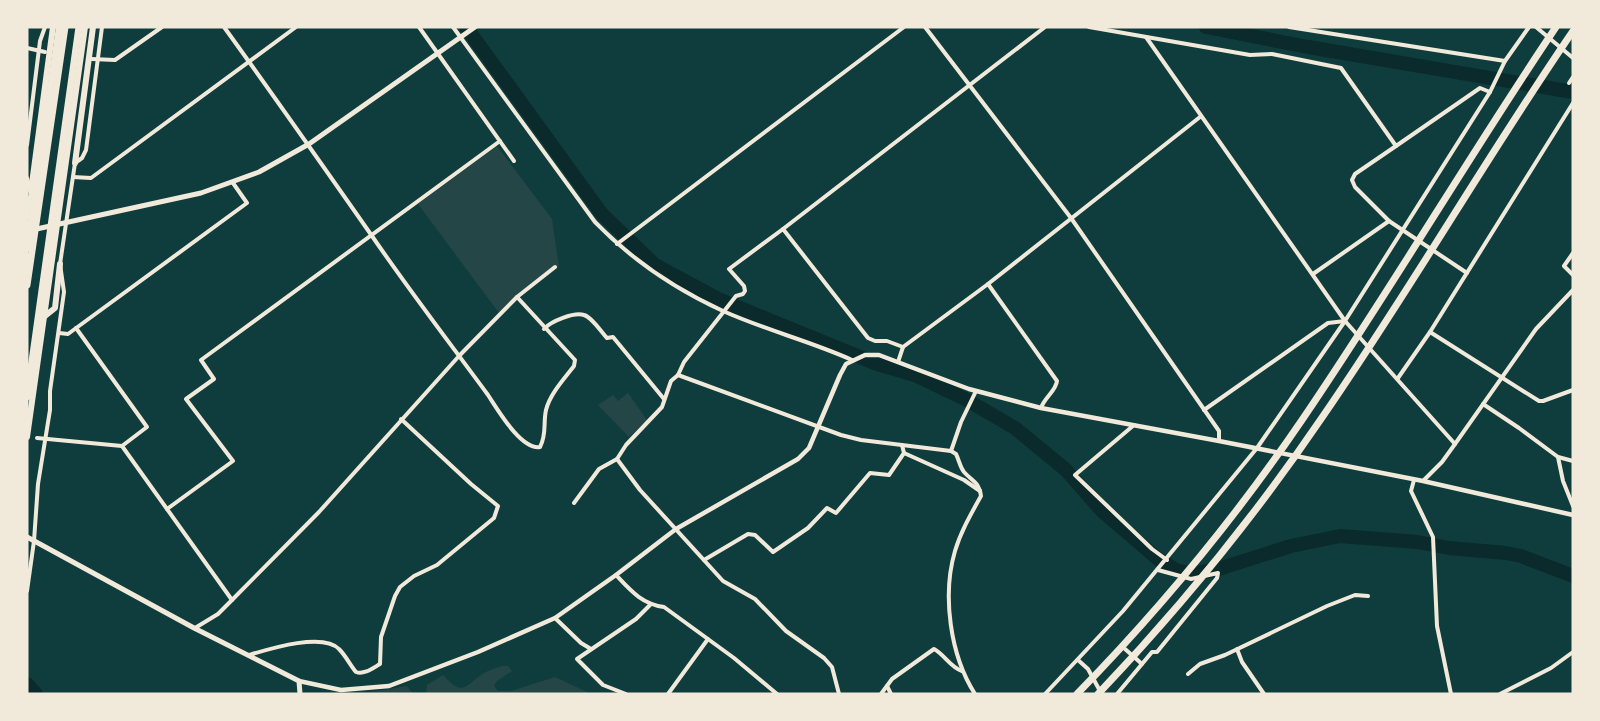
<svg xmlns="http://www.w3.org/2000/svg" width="1600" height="721" font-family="Raleway,sans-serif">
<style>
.green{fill:#244646}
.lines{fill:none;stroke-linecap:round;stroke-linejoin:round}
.river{stroke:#0a2a2b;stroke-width:14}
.minor{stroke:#f1e9da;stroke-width:4}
.tertiary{stroke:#f1e9da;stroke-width:4.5}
.secondary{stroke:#f1e9da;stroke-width:5}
.trunk{stroke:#f1e9da;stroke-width:6}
.motorway{stroke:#f1e9da;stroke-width:7}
</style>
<rect width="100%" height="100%" fill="#0f3d3e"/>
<g class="green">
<path d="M497,146l55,73 7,48 -60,46 -81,-109z"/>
<path d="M628,393l19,27 -18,17 -31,-32 15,-10 5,6z"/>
<path d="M502,666h6l4,5 -15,10 -3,5 4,5h13l44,-14 36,17h-165l1,-9 16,-10c21,22 20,12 41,-2 5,-3 12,-5 18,-7z"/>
<path d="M407,686l6,8h-54z"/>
</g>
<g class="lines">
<g class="river">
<path d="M466,27l136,187 53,51 63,34 159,65 38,11 52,25 48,28 51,42 36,41 56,48 18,11 14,4 25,-4 76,-24 49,-10 78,6 31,6 57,5 15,3 52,20"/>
<path d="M1206,27l102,20 265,45"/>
<path d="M27,684l9,10"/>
</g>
<g class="minor">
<path d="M224,27c50,69 99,139 148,209 37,54 77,106 116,159 10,15 33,55 52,52 7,-13 3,-24 6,-37 4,-16 18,-31 28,-44l1,-6 -58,-63"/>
<path d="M419,27l95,134"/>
<path d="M453,27l142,195c36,37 80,67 128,89 42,19 87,30 129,49"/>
<path d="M925,27l146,191 148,213v10"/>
<path d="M1089,27l161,28 22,-1 69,14 55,78 84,-58 10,4"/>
<path d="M1289,27l216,34"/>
<path d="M1536,27l37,31"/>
<path d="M1146,37l199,284 110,123"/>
<path d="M27,48l18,4"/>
<path d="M92,59l23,1 47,-33"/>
<path d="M1569,83l4,-6"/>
<path d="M1573,103l-143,229 109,69h4l30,-11"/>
<path d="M27,145l13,-104 5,-14"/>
<path d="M73,177l18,1 205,-151"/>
<path d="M27,178l4,13 -4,27"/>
<path d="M1389,221l78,52"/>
<path d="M783,229l262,-202"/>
<path d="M617,244l287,-217"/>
<path d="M1573,253l-9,13 9,9"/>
<path d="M1313,274l76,-53 -34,-34 -3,-7 3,-6 41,-28"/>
<path d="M988,284l69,97c-1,10 -13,17 -16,27"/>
<path d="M544,329c7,-8 30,-17 40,-14 8,2 17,17 23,23l6,-1 51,62"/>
<path d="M59,333l9,1 179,-131 -14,-20"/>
<path d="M898,362l5,-15 85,-63 212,-167"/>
<path d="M678,375l163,60 20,5 90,11 10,-29 15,-31"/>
<path d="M1398,378l32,-46"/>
<path d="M1483,404l36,24 39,29 15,4"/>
<path d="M1204,410l124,-87 17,-2"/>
<path d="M1134,425l-59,50 77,74 15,11"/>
<path d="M37,438l85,8 25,-19 -71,-99"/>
<path d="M122,446l110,154"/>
<path d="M951,451l5,3c3,6 4,13 8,18 8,9 16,11 17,24 -10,18 -20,35 -26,55 -13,44 -5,104 20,143"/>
<path d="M904,453l60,27 16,11"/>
<path d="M1558,457l5,24 10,25"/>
<path d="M617,459l23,31 83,91 32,18 31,32 38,27 8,9 7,27"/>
<path d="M1414,480l-3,11 22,46 4,89 14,68"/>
<path d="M1423,481l19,-19 13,-18 81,-115 37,-39"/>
<path d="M574,503l25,-34 18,-10 9,-14 36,-38 9,-26 7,-6 6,-13 52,-66 7,-2 2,-3 -1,-5 -15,-17 54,-40 85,109 7,3h12l16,6"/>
<path d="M167,509l66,-48 -47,-62 28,-20 -13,-19 299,-219"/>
<path d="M704,560l44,-26 7,1 18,17 35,-24 19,-20 9,5 34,-40 19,2 15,-22 -2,-8"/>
<path d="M616,575c15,16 26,29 48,32l70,51 43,36"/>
<path d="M27,591l7,-50 4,-57 12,-74v-19l14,-99 -4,-28 15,-101 7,-5 4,-8 16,-123"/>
<path d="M555,618l26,25 10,6"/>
<path d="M195,628l23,-14 14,-14 87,-88 140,-156 58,-59 38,-30"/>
<path d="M1125,649l17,15"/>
<path d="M1237,649l5,13 22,32"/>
<path d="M249,655c20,-6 74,-23 90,-6 7,7 11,16 17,23 8,3 17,-4 24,-8l1,-27 14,-41 5,-9 14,-11 23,-11 57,-47 4,-12 -27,-22 -70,-65"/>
<path d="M1078,660l10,9 12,22"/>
<path d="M1188,674l12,-10 25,-9 102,-49 28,-11 13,1"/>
<path d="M887,686l4,8"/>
<path d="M626,694l-23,-9 -26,-26 59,-40 14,-14"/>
<path d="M668,694l40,-55"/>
<path d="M881,694l11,-15 42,-30c11,6 16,18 28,22"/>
<path d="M1045,694l78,-83 134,-163 88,-127 145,-229 15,-31 24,-34"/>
<path d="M1117,694l35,-42h5l60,-74 1,-5 -27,6 -33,-9"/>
<path d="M1500,694l51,-26 22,-16"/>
</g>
<path class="tertiary" d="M299,681l42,9 48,-4 89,-34 77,-34 61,-43 60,-46 122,-70 11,-11 31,-73 6,-11 19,-9h14l90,34 72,19 178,33 204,40 150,34"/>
<g class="secondary">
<path d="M32,230l169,-37 58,-21 50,-28 166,-117"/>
<path d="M27,537l167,91 105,53 1,13"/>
</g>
<g class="trunk">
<path d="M75,163l18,-136"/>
<path d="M31,191l22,-164"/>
<path d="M27,249l32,-222"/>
<path d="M45,316l10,-8 5,-44"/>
<path d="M27,437l58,-410"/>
</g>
<g class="motorway">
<path d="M27,285l38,-258"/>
<path d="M27,397l52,-370"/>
<path d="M1077,694c82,-84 159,-177 225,-274 88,-129 167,-264 254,-393"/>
<path d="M1098,694c81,-85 157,-178 223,-275 88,-127 165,-261 252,-388"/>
</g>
</g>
<rect width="1600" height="721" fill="none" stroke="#f1e9da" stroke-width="57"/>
</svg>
